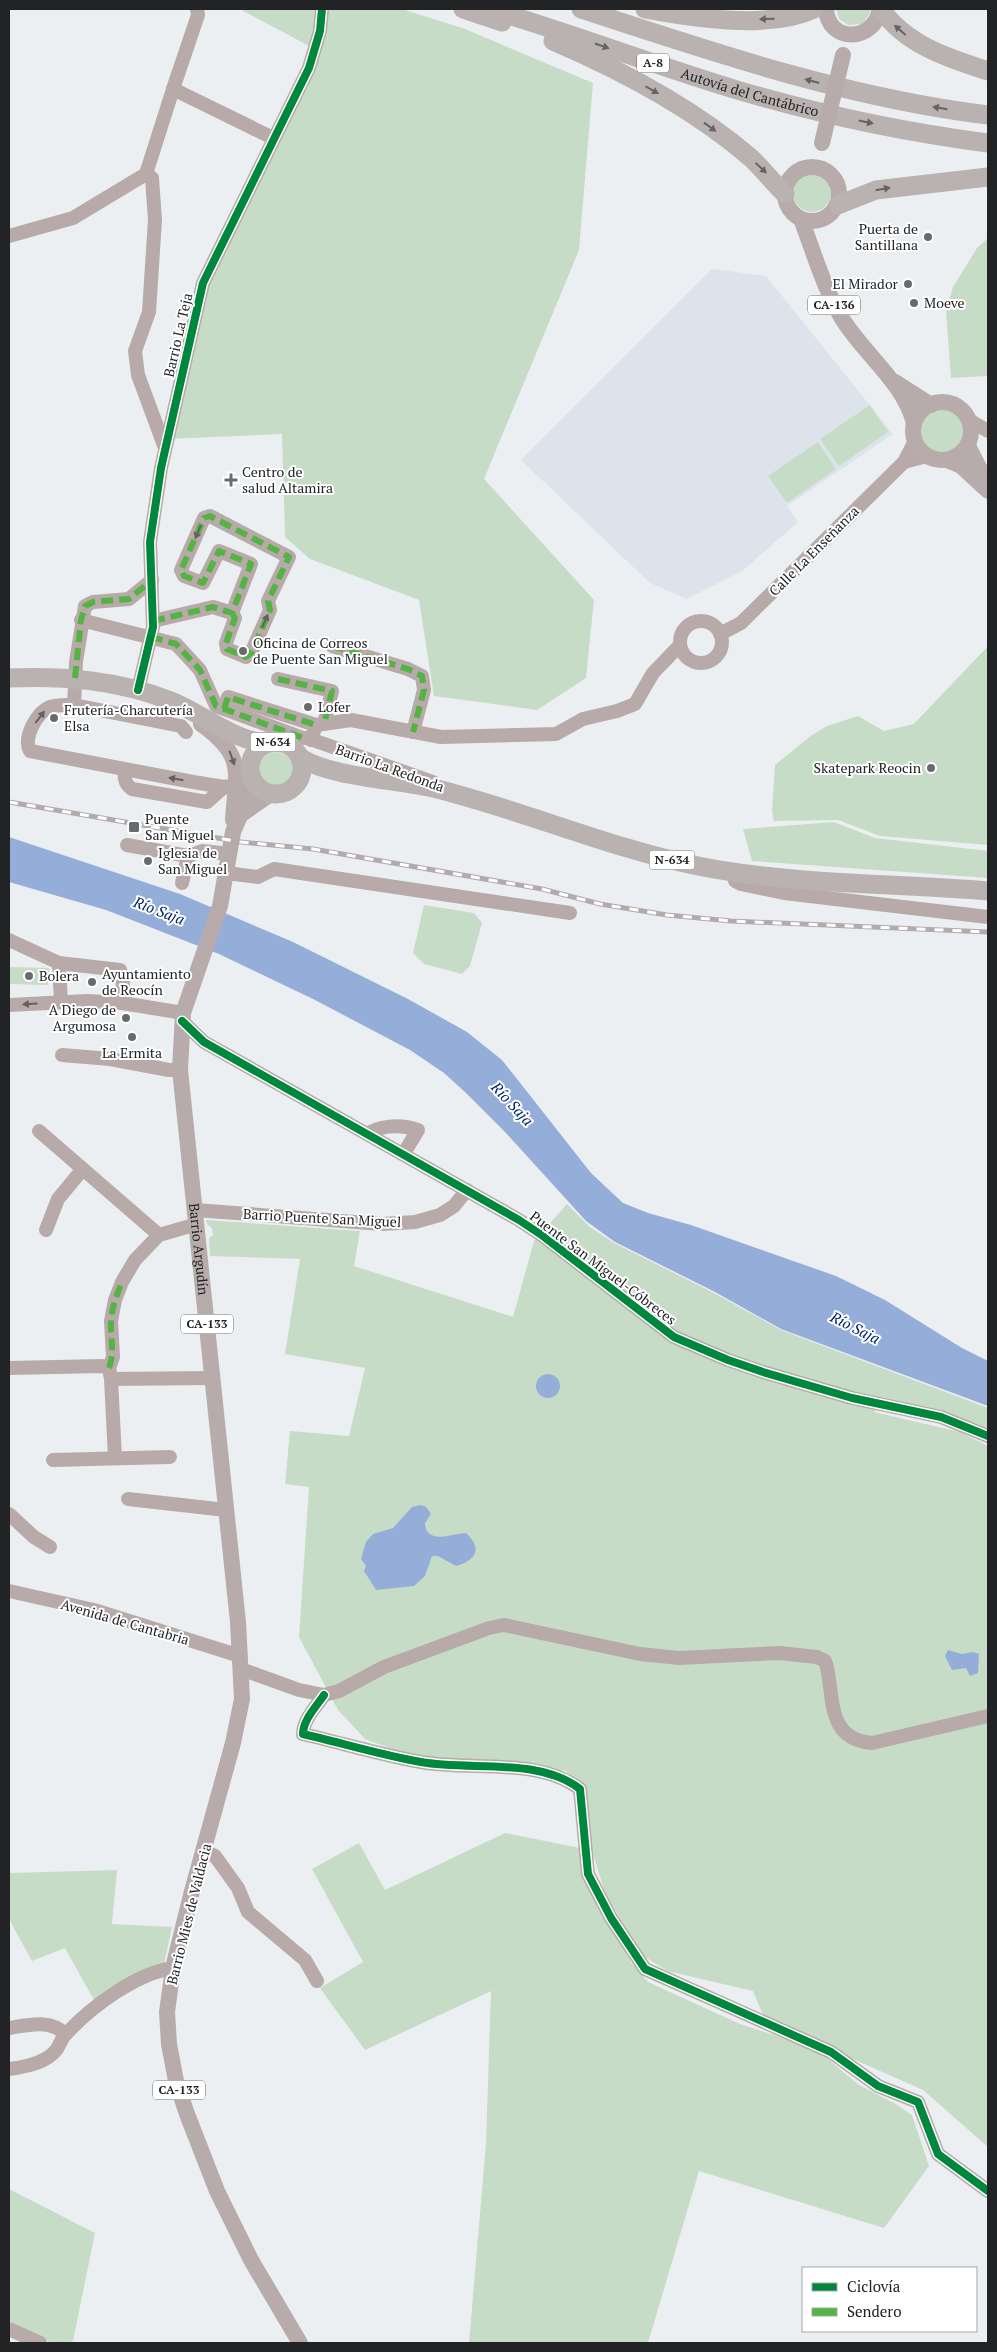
<svg xmlns="http://www.w3.org/2000/svg" width="997" height="2352" font-family="'PT Serif',serif">
<style>
.built{fill:#dce3eb}
.green{fill:#c7dcc7}
.water{fill:#95aed9}
.lines{fill:none;stroke-linecap:round;stroke-linejoin:round}
.minor{stroke:#b8aaa9;stroke-width:14}
.major{stroke:#b7acab;stroke-width:16}
.highway{stroke:#bab1b1;stroke-width:19}
.rail-casing{stroke:#b2abab;stroke-width:5}
.rail{stroke:#fff;stroke-width:3;stroke-dasharray:9;stroke-linecap:butt}
.major-bridge{stroke:#b7acab;stroke-width:16}
.quiet{stroke:#55b245;stroke-width:6;stroke-dasharray:12 6;stroke-linecap:butt}
.cycleway-casing{stroke:#fff;stroke-width:11}
.cycleway{stroke:#00873e;stroke-width:8}
.oneway{fill:#666364}
.oneway2{fill:#656060}
.oneway3{fill:#646161}
.poi-dot{fill:#686a6d;stroke:#fff;stroke-width:2}
.labels{text-anchor:middle;stroke-width:4;stroke-linejoin:round;paint-order:stroke}
.shield{fill:#fff;stroke:#646566;stroke-width:1}
.shield-label{font-size:12px;font-weight:bold;fill:#212325}
.street-label{font-size:14px;fill:#212325;stroke:#fff}
.poi-label{font-size:14px;fill:#212325;stroke:#fff;text-anchor:start}
.water-label{font-size:15px;font-style:italic;fill:#00256a;stroke:#fff}
</style>
<rect width="100%" height="100%" fill="#eceff2"/>
<path class="built" d="M712,269l54,7 127,158 -106,72 11,16 -56,49 -55,28 -37,-16 -129,-123z"/>
<g class="green">
<path d="M244,9h158l63,20 128,54 -14,167 -95,229 110,121 -8,78 -49,32 -103,-14 -15,-96 -109,-41 -25,-22 -3,-103 -114,5 35,-156 110,-235 -70,-37z"/>
<path d="M836,9h36l-9,15 -15,1 -9,-6z"/>
<circle cx="812" cy="193" r="19"/>
<path d="M988,238v138l-37,2 -5,-67 7,-24 24,-39z"/>
<path d="M870,405l18,27 -49,34 -19,-27z"/>
<circle cx="942" cy="432" r="23"/>
<path d="M818,442l18,27 -49,34 -19,-27z"/>
<path d="M988,646v199l-108,-9 -42,-16 -64,1 -2,-10 3,-46 37,-30 15,-9 31,-10 26,15 30,-7z"/>
<circle cx="276" cy="769" r="17"/>
<path d="M834,822l41,16 113,13v27l-236,-17 -9,-32z"/>
<path d="M424,905l50,8 8,10 -12,43 -8,8 -38,-10 -11,-11z"/>
<path d="M9,967l40,1 -1,17 -39,-1z"/>
<path d="M567,1204l23,23 24,16 100,50 67,37 207,78v20l-56,-19 -50,-12 -8,15 86,20 28,14v701l-65,-57 -158,-70 -12,-29 -86,-20 -25,-16 -37,-62 -19,-62 -2,-43 -18,-17 -36,-5 -67,-1 -58,-11 -40,-15 -27,-29 -39,-73 10,-150 -24,-3 5,-53 59,5 16,-68 -80,-14 15,-95 -90,-3 -1,-18 4,-3 -1,-7 -5,-4 -1,-4 154,11 -6,35 159,51 21,-76z"/>
<path d="M505,1833l75,15 3,30 48,84 17,20 92,42 75,24 44,37 35,18 18,12 17,51 -45,62 -185,-57 -51,172h-179l17,-200 5,-152 -126,59 -45,-62 43,-26 -51,-93 47,-26 26,47z"/>
<path d="M117,1870l-5,54 60,3 -8,37 -69,38 -30,-54 -33,13 -23,-42v-46z"/>
<path d="M9,2189l86,44 -22,108c-19,11 -47,-12 -64,-20z"/>
</g>
<g class="water">
<path d="M9,837l171,57 113,48 115,57 59,33 35,28 89,113 32,30 25,10 43,12 145,51 49,24 77,48 26,13v45l-207,-77 -66,-37 -100,-50 -29,-21 -80,-88 -41,-41 -21,-19 -34,-23 -95,-50 -96,-46 -113,-44 -97,-28z"/>
<circle cx="548" cy="1386" r="12"/>
<path d="M421,1505l5,2 5,7 -6,9c1,23 29,10 41,10 17,16 10,27 -10,33l-18,-10h-6l-7,20 -11,10 -38,4 -12,-19 2,-5 -5,-7 5,-17 7,-8 20,-6 19,-21z"/>
<path d="M948,1650l14,4 11,-2 6,2 -1,19 -8,3 -4,-8 -14,2 -7,-14z"/>
</g>
<g class="lines">
<g class="minor">
<path d="M197,9l1,6 -25,74 100,49"/>
<path d="M146,174l27,-85"/>
<path d="M9,236l64,-18 73,-44 6,4 3,42 -6,92 -14,39 3,24 27,73"/>
<path d="M969,420l19,11"/>
<path d="M904,462l23,-6"/>
<path d="M152,580l-23,19 -36,3 -8,4 -9,56 -2,43 107,21 5,6"/>
<path d="M81,620l95,24 24,26 16,36 87,32"/>
<path d="M153,621l60,-14 19,6 19,-49 -32,-13 -16,32 -19,-7 -3,-6 23,-52 6,-2 79,41 -21,44 2,9 -19,43 -5,4 -19,-8 -1,-6 9,-25 -3,-5"/>
<circle cx="701" cy="642" r="21"/>
<path d="M720,634l21,-11 163,-161 11,-21"/>
<path d="M332,646l76,23 14,7 2,14 -11,42"/>
<path d="M278,679l54,12 -8,33"/>
<path d="M138,690l15,-63 -3,-85 11,-74 42,-185 106,-215 11,-37 2,-22"/>
<path d="M74,705c-8,0 -16,-1 -24,2 -14,6 -27,31 -20,44l163,31 31,5 22,-3"/>
<path d="M224,709l4,-12 88,28"/>
<path d="M311,740l5,-15 35,-5 90,17 115,-3 27,-15 34,-8 18,-7 18,-31 27,-28"/>
<path d="M286,744l13,-6h8l126,44"/>
<path d="M125,770c-1,9 0,14 7,19l75,13 17,-15"/>
<path d="M127,845l61,11"/>
<path d="M733,872l2,9 6,3 43,9 204,24"/>
<path d="M226,873l32,4 16,-8 296,44"/>
<path d="M182,883l6,-27 14,-5 28,3"/>
<path d="M9,940l50,23 61,7 3,8 -1,25"/>
<path d="M59,963l2,39"/>
<path d="M9,1005l78,-4 35,2 61,10"/>
<path d="M182,1021l22,21 315,178 24,16 131,101 54,23 35,12 89,26 89,19 47,19"/>
<path d="M62,1055l48,4 59,11h11"/>
<path d="M39,1131l120,104"/>
<path d="M368,1133c17,-8 32,-9 50,-3l-14,23"/>
<path d="M195,1210l187,14 33,-2 25,-7 14,-9 13,-16"/>
<path d="M46,1230l12,-31 24,-29"/>
<path d="M9,1368l93,-2 7,2 2,11 101,-1"/>
<path d="M109,1368l4,-11 -2,-36 4,-21 7,-18 13,-22 24,-25 38,-11"/>
<path d="M111,1379l4,79"/>
<path d="M53,1460l117,-3"/>
<path d="M128,1499l98,11"/>
<path d="M9,1514l25,23 16,10"/>
<path d="M9,1591l85,19 146,46"/>
<path d="M241,1669l58,21 25,5 15,-4 45,-24 105,-39 15,-3 136,29 39,4 100,-5 38,4 8,4 2,6c7,35 1,72 45,76l116,-27"/>
<path d="M324,1695c-8,12 -21,25 -21,39 39,9 78,21 118,28 50,9 118,-5 159,27l8,85 23,44 34,51 186,83 47,34 40,16 20,52 50,37"/>
<path d="M203,1851l12,5 23,32 10,24 57,48 12,21"/>
<path d="M9,2028c19,-3 41,-9 56,6"/>
<path d="M9,2069c16,-2 38,-6 48,-20 3,-5 5,-12 10,-16 25,-27 70,-60 106,-65"/>
<path d="M9,2329l31,14"/>
</g>
<g class="major">
<path d="M826,9c2,34 48,34 54,0"/>
<circle cx="812" cy="194" r="27"/>
<path d="M801,219c13,34 23,70 42,101 23,36 60,62 71,103"/>
<path d="M895,382l36,23"/>
<circle cx="942" cy="431" r="29"/>
<path d="M968,446l19,37"/>
<path d="M947,460l14,6 27,25"/>
<path d="M201,724c45,32 35,48 32,96"/>
<path id="s1" d="M252,777l-6,25 -13,30 -13,74 -37,107 -3,57 58,552 4,77 -9,44 -42,152 -18,73 -6,44 2,32 7,37 11,33 30,77 34,69 49,83"/>
<path d="M242,814l30,-21"/>
</g>
<g class="highway">
<path d="M463,9l39,13"/>
<path id="s2" d="M489,9c84,25 165,56 248,81 82,24 166,42 251,53"/>
<path d="M581,9c134,44 267,89 407,106"/>
<path d="M645,9c49,9 123,21 169,0"/>
<path d="M881,9c25,36 67,49 107,62"/>
<path d="M553,41c70,30 140,67 198,117 12,11 22,25 34,36"/>
<path d="M838,205l38,-15 112,-13"/>
<path d="M9,678c56,-2 109,2 162,23 31,12 65,42 98,42"/>
<circle cx="276" cy="768" r="26"/>
<path d="M301,758c32,20 96,21 136,31 88,22 172,59 261,77 95,19 194,17 290,25"/>
</g>
<defs>
<path id="rail" d="M9,802l232,40 72,7 229,40 58,15 67,11 64,6 257,11"/>
</defs>
<use href="#rail" class="rail-casing"/>
<use href="#rail" class="rail"/>
<path class="major-bridge" d="M822,143l21,-88"/>
<g class="quiet">
<path d="M153,621l60,-14 19,6 19,-49 -32,-13 -16,32 -19,-7 -3,-6 23,-52 6,-2 79,41 -21,44 2,9 -19,43 -5,4 -19,-8 -1,-6 9,-25 -3,-5"/>
<path d="M151,637l25,7 24,26 16,36 87,32"/>
<path d="M332,646l76,23 14,7 2,14 -11,42"/>
<path d="M75,678l6,-58 4,-14 8,-4 36,-3 23,-19"/>
<path d="M278,679l54,12 -8,33"/>
<path d="M224,709l4,-12 88,28"/>
<path d="M109,1368c6,-16 1,-30 2,-47 1,-14 6,-27 11,-39"/>
</g>
<defs>
<g id="cycleway">
<path d="M138,690l15,-63 -3,-85 11,-74 42,-185 106,-215 11,-37 2,-22"/>
<path d="M182,1021l22,21 315,178 24,16 131,101 54,23 35,12 89,26 89,19 47,19"/>
<path d="M324,1695c-8,12 -21,25 -21,39 39,9 78,21 118,28 50,9 118,-5 159,27l8,85 23,44 34,51 186,83 47,34 40,16 20,52 50,37"/>
</g>
</defs>
<use href="#cycleway" class="cycleway-casing"/>
<use href="#cycleway" class="cycleway"/>
</g>
<defs><path id="oneway-solid" d="M-6-.8H1V-3.2L6.5 0L1 3.2V.8H-6Z" transform="scale(1.25)"/></defs>
<g class="oneway">
<use href="#oneway-solid" transform="translate(767 19) rotate(179)"/>
<use href="#oneway-solid" transform="translate(900 30) rotate(-139)"/>
<use href="#oneway-solid" transform="translate(602 46) rotate(19)"/>
<use href="#oneway-solid" transform="translate(812 81) rotate(-165)"/>
<use href="#oneway-solid" transform="translate(652 90) rotate(30)"/>
<use href="#oneway-solid" transform="translate(940 108) rotate(-171)"/>
<use href="#oneway-solid" transform="translate(866 122) rotate(12)"/>
<use href="#oneway-solid" transform="translate(710 127) rotate(36)"/>
<use href="#oneway-solid" transform="translate(761 168) rotate(43)"/>
<use href="#oneway-solid" transform="translate(883 189) rotate(-10)"/>
</g>
<g class="oneway2">
<use href="#oneway-solid" transform="translate(198 532) rotate(113)"/>
<use href="#oneway-solid" transform="translate(265 621) rotate(-67)"/>
<use href="#oneway-solid" transform="translate(40 717) rotate(-52)"/>
<use href="#oneway-solid" transform="translate(176 779) rotate(-170)"/>
<use href="#oneway-solid" transform="translate(30 1004) rotate(176)"/>
</g>
<use class="oneway3" href="#oneway-solid" transform="translate(232 758) rotate(70)"/>
<g class="poi-dot">
<circle cx="928" cy="237" r="5"/>
<circle cx="908" cy="284" r="5"/>
<circle cx="914" cy="303" r="5"/>
<path d="M228.5 472.5h5v5h5v5h-5v5h-5v-5h-5v-5h5z"/>
<circle cx="243" cy="651" r="5"/>
<circle cx="308" cy="707" r="5"/>
<circle cx="54" cy="718" r="5"/>
<circle cx="931" cy="768" r="5"/>
<rect x="128" y="821" width="12" height="12" rx="2.5"/>
<circle cx="148" cy="861" r="5"/>
<circle cx="29" cy="976" r="5"/>
<circle cx="92" cy="982" r="5"/>
<circle cx="126" cy="1018" r="5"/>
<circle cx="132" cy="1037" r="5"/>
</g>
<g class="labels">
<g class="shield">
<rect x="637" y="53.5" width="32" height="19" rx="4"/>
<rect x="808" y="295.5" width="52" height="19" rx="4"/>
<rect x="250.5" y="732.5" width="45" height="19" rx="4"/>
<rect x="649.5" y="850.5" width="45" height="19" rx="4"/>
<rect x="181" y="1314.5" width="52" height="19" rx="4"/>
<rect x="153" y="2080.5" width="52" height="19" rx="4"/>
</g>
<g class="shield-label">
<text x="653" y="67">A-8</text>
<text x="834" y="309">CA-136</text>
<text x="273" y="746">N-634</text>
<text x="672" y="864">N-634</text>
<text x="207" y="1328">CA-133</text>
<text x="179" y="2094">CA-133</text>
</g>
<g class="street-label">
<text dy="5" stroke="none"><textPath href="#s2" startOffset="274">Autovía del Cantábrico</textPath></text>
<text transform="translate(178 335) rotate(-77)" y="5">Barrio La Teja</text>
<text transform="translate(814 551) rotate(-45)" y="5">Calle La Enseñanza</text>
<text transform="translate(390 768) rotate(20)" y="5">Barrio La Redonda</text>
<text transform="translate(322 1218) rotate(3)" y="5">Barrio Puente San Miguel</text>
<text dy="5" stroke="none"><textPath href="#s1" startOffset="484">Barrio Argudín</textPath></text>
<text transform="translate(603 1268) rotate(37)" y="5">Puente San Miguel-Cóbreces</text>
<text transform="translate(125 1622) rotate(16)" y="5">Avenida de Cantabria</text>
<text transform="translate(189 1914) rotate(-76)" y="5">Barrio Mies de Valdacia</text>
</g>
<g class="poi-label">
<text x="918" y="234" text-anchor="end">Puerta de<tspan x="918" dy="16">Santillana</tspan></text>
<text x="898" y="289" text-anchor="end">El Mirador</text>
<text x="924" y="308">Moeve</text>
<text x="242" y="477">Centro de<tspan x="242" dy="16">salud Altamira</tspan></text>
<text x="253" y="648">Oficina de Correos<tspan x="253" dy="16">de Puente San Miguel</tspan></text>
<text x="318" y="712">Lofer</text>
<text x="64" y="715">Frutería-Charcutería<tspan x="64" dy="16">Elsa</tspan></text>
<text x="921" y="773" text-anchor="end">Skatepark Reocin</text>
<text x="145" y="824">Puente<tspan x="145" dy="16">San Miguel</tspan></text>
<text x="158" y="858">Iglesia de<tspan x="158" dy="16">San Miguel</tspan></text>
<text x="102" y="979">Ayuntamiento<tspan x="102" dy="16">de Reocín</tspan></text>
<text x="39" y="981">Bolera</text>
<text x="116" y="1015" text-anchor="end">A Diego de<tspan x="116" dy="16">Argumosa</tspan></text>
<text x="132" y="1058" text-anchor="middle">La Ermita</text>
</g>
<g class="water-label">
<text transform="translate(159 911) rotate(21)" y="5">Río Saja</text>
<text transform="translate(512 1104) rotate(47)" y="5">Río Saja</text>
<text transform="translate(855 1328) rotate(27)" y="5">Río Saja</text>
</g>
</g>
<rect width="997" height="2352" fill="none" stroke="#212325" stroke-width="20"/>
<rect x="802" y="2267" width="175" height="65" fill="#ffffff" stroke="#a6a7a8"/>
<rect x="812" y="2283" width="25" height="8" fill="#00873e" stroke="#a6a7a8"/>
<text x="847" y="2292" font-size="15" fill="#212325">Ciclovía</text>
<rect x="812" y="2308" width="25" height="8" fill="#55b245" stroke="#a6a7a8"/>
<text x="847" y="2317" font-size="15" fill="#212325">Sendero</text>
</svg>
